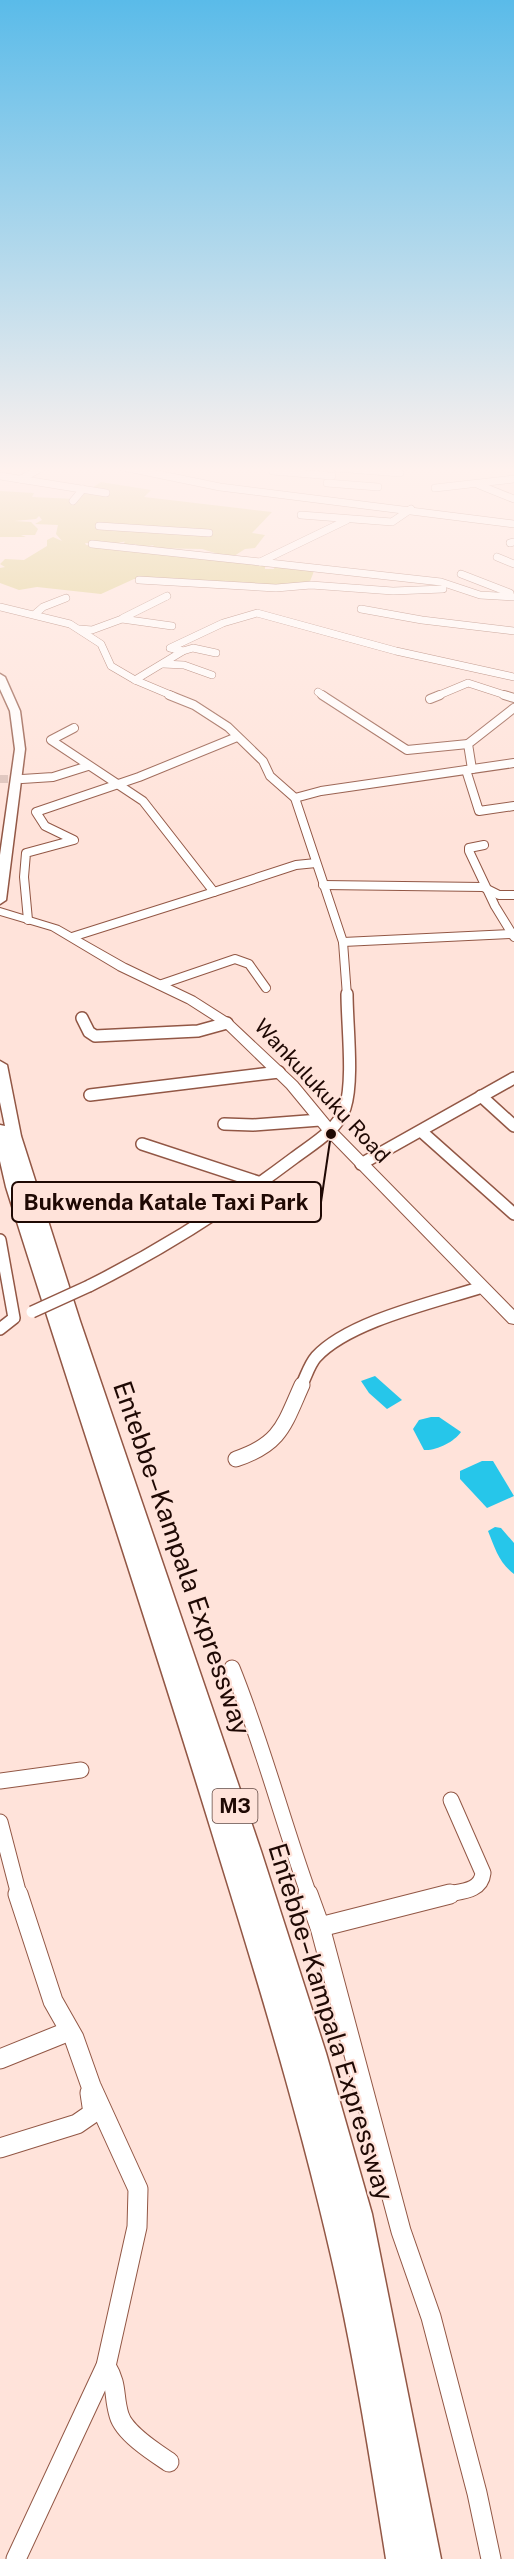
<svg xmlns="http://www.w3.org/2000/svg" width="514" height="2559" font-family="'Public Sans',sans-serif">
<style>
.green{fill:#dbcc7f}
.water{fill:#26c6ea}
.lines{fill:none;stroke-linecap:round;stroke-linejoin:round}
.minor-tunnel{stroke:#ddc2ba;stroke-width:8;stroke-dasharray:8 4.5;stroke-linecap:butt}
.minor-far4-casing{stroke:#925745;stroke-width:8}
.minor-far3-casing{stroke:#925745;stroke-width:10}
.minor-far2-casing{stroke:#925745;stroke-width:14}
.minor-far1-casing{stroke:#925745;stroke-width:17}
.minor-casing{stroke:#925745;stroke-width:21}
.major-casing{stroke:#925745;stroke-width:2}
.highway-casing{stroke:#925745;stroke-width:3}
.minor-far4{stroke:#fff;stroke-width:7}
.minor-far3{stroke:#fff;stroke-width:8}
.minor-far2{stroke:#fff;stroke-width:11}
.minor-far1{stroke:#fff;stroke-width:15}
.minor{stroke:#fff;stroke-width:19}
.major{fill:#fff;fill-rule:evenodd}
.highway{fill:#fff;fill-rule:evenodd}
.minor-bridge-casing{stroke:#925745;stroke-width:14;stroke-linecap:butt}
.minor-bridge{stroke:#fff;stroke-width:11}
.labels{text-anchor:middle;stroke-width:4.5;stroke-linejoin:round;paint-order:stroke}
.shield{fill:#ffe3da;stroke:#624a44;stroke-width:1.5}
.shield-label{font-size:20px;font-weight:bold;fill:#1f0904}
.street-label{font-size:21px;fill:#1f0904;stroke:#ffe3da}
.near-street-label{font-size:26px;fill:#1f0904;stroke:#ffe3da}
.leader{fill:none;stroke:#1f0904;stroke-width:2}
.callout-dot{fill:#1f0904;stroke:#ffe3da;stroke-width:2}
.callout{fill:#ffe3da;stroke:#1f0904;stroke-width:2}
.callout-label{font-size:22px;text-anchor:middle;font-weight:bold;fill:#1f0904}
</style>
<rect width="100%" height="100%" fill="#ffe3da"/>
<path class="green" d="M101,482l50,8 -7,7 128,15 -20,21 13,2 -10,13 -10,1 -14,9 -29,-9 -51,-1 3,-3 -15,3 -3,-4 -13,2 2,-5 10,-2 -21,5 -29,-1 1,2 179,21v3h9l1,-3 39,5 -5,13 -33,3 -142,-8 -33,15 -64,-7 -18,3 -19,-7v-15l5,-1 -5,-3 5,-5 19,1 23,-14v-6l6,-3 9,4 -6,-7 2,-9 -23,-1 7,-4 -3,-4 -3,3 -22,2 17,1 7,7 -3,6h-14l5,2h-26v-46l34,2 -2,4 43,2z"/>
<g class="water">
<path d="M375,1376l27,24 -15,9 -18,-16 -8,-12z"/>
<path d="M431,1417h8l22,15c-7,10 -25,19 -37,18l-11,-21 6,-9z"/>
<path d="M482,1461h11l21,35 -27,12 -27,-29v-8z"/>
<path d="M495,1527l6,1 13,15v31c-15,-11 -19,-26 -26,-43z"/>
</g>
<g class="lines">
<path class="minor-tunnel" d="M0,779h22"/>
<defs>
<g id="minor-far4">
<path d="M118,466l102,21 294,37"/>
<path d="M200,466h11"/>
<path d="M337,468l63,5"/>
<path d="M273,471l59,5"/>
<path d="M0,476l106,17"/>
<path d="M21,479l22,-12"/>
<path d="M327,483l51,4"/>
<path d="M479,485l35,14"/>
<path d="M435,488l79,-9"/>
<path d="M73,501l10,-12"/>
<path d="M301,515l91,7 19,-13"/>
<path d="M347,520l-87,42 181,20 39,13 34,2"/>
<path d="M99,526l110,7"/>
<path d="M510,543l4,-1"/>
<path d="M92,544l168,18"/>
<path d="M497,557l17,7"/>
<path d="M461,574l49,19"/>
<path d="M139,580l137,8 35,-3 82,6 50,-2"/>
<path d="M0,607l70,17 31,20 10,22 24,14 38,16"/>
<path d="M361,609l61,11 92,11"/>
<path d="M35,614l8,-7 23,-9"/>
<path d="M123,618l44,-22"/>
<path d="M80,629l12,1 30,-11 50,7"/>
<path d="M183,651l10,-3 23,5"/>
<path d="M163,664l21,1 28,10"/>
<path d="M135,680l48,-29 -13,-3 53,-25 34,-10 139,38 118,26"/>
<path d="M318,692l6,4"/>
<path d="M437,696l31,-13 40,13"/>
</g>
<g id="minor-far3">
<path d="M169,695l25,10 34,22 35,34 7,15 25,22 48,144 4,54"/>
<path d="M322,695l85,55 61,-6"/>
<path d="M504,695l10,3"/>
<path d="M430,699l10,-4"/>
<path d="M74,728l-23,12 92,61 71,91 82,-27 20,-2"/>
<path d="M472,769l-4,-25 46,-36"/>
<path d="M466,770l13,41 35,-5"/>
<path d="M22,779l31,-2 35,-11"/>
<path d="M295,798l26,-7 193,-28"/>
<path d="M484,845l-15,3v3l26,55 19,31"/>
<path d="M323,885l160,2 16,8h15"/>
<path d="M28,920l-4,-43 2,-24 48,-13 -29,-14 -9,-14 103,-35 98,-40"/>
<path d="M72,937l142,-45"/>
<path d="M343,942l168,-8"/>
<path d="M159,985l76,-26 14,5 17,24"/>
</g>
<g id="minor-far2">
<path d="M82,1018l7,14 6,4 103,-5 29,-8"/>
<path d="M90,1095l189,-23"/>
<path d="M481,1096l33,30"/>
<path d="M224,1124l29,1 67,-5"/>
<path d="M422,1132l92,82"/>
<path d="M142,1144l119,39"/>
<path d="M361,1164l153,-86"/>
<path d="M0,1240l14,78 -14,11"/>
<path d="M89,1286c72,-36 140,-79 205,-128 17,-13 44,-28 51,-50 9,-28 2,-83 2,-114"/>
<path d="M301,1386c5,-9 8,-21 15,-29 33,-36 120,-55 166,-70"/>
</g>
<g id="minor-far1">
<path d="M236,1459c45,-15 48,-34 66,-74"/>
<path d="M232,1668c30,74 50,152 77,227"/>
<path d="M0,1781l81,-11"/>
<path d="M0,1822l19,73"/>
<path d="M444,1895c16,-4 37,-3 39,-22l-32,-73"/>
</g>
<g id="minor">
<path d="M308,1894l12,33 81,304 30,86 46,176 14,66"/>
<path d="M320,1927l130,-33"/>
<path d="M0,2059l67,-27"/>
<path d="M0,2148l77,-24 16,-11 -3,-20"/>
<path d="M106,2366c12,20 7,29 13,49 5,18 35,37 50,47"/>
<path d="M16,2559l90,-193 31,-139 1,-38 -47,-103 -17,-48 -21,-37 -35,-107"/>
</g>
<path id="major" d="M0,908l59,18 67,38 69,33 36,23 66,62 38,46 179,182v14l-5,-1 -184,-189 -38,-46 -64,-62 -36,-23 -69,-33 -67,-40 -51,-15z"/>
<g id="highway">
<path d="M0,674l5,3 15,34 5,38 -19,151 -6,4v-49l15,-106 -5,-38 -10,-22z"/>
<path d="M0,1061l7,4 14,71 59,185 181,530 65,202 46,161 69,345h-55c-16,-101 -32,-203 -55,-303 -31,-135 -71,-268 -112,-400 -68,-224 -143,-446 -213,-669l-6,-26v-36l5,1 -5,-24z"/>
</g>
</defs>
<use href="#minor-far4" class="minor-far4-casing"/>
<use href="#minor-far3" class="minor-far3-casing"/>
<use href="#minor-far2" class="minor-far2-casing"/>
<use href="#minor-far1" class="minor-far1-casing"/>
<use href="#minor" class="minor-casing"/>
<use href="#major" class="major-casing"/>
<use href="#highway" class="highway-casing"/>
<use href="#minor-far4" class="minor-far4"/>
<use href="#minor-far3" class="minor-far3"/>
<use href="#minor-far2" class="minor-far2"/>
<use href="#minor-far1" class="minor-far1"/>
<use href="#minor" class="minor"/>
<use href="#major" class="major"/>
<use href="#highway" class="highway"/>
<defs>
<path id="minor-bridge" d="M32,1312l57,-26"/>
</defs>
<use href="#minor-bridge" class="minor-bridge-casing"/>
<use href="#minor-bridge" class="minor-bridge"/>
</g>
<linearGradient id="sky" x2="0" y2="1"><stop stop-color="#5abbe9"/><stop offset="0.57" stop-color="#fff2ee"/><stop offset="1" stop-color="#fff2ee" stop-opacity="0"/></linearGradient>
<rect width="514" height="824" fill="url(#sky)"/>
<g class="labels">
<rect class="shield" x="212.5" y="1789" width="45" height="34" rx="4.5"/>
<g class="shield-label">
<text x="235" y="1813">M3</text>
</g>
<g class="street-label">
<text transform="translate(322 1091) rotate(47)" y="7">Wankulukuku Road</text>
</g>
<g class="near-street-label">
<text transform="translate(182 1558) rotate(71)" y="9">Entebbe–Kampala Expressway</text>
<text transform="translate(331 2022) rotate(73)" y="9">Entebbe–Kampala Expressway</text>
</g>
</g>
<path class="leader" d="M331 1134L321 1202"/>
<circle class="callout-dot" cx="331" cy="1134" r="6"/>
<rect class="callout" x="12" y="1182" width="309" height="40" rx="6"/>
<g class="callout-label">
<text x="166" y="1210">Bukwenda Katale Taxi Park</text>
</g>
</svg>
